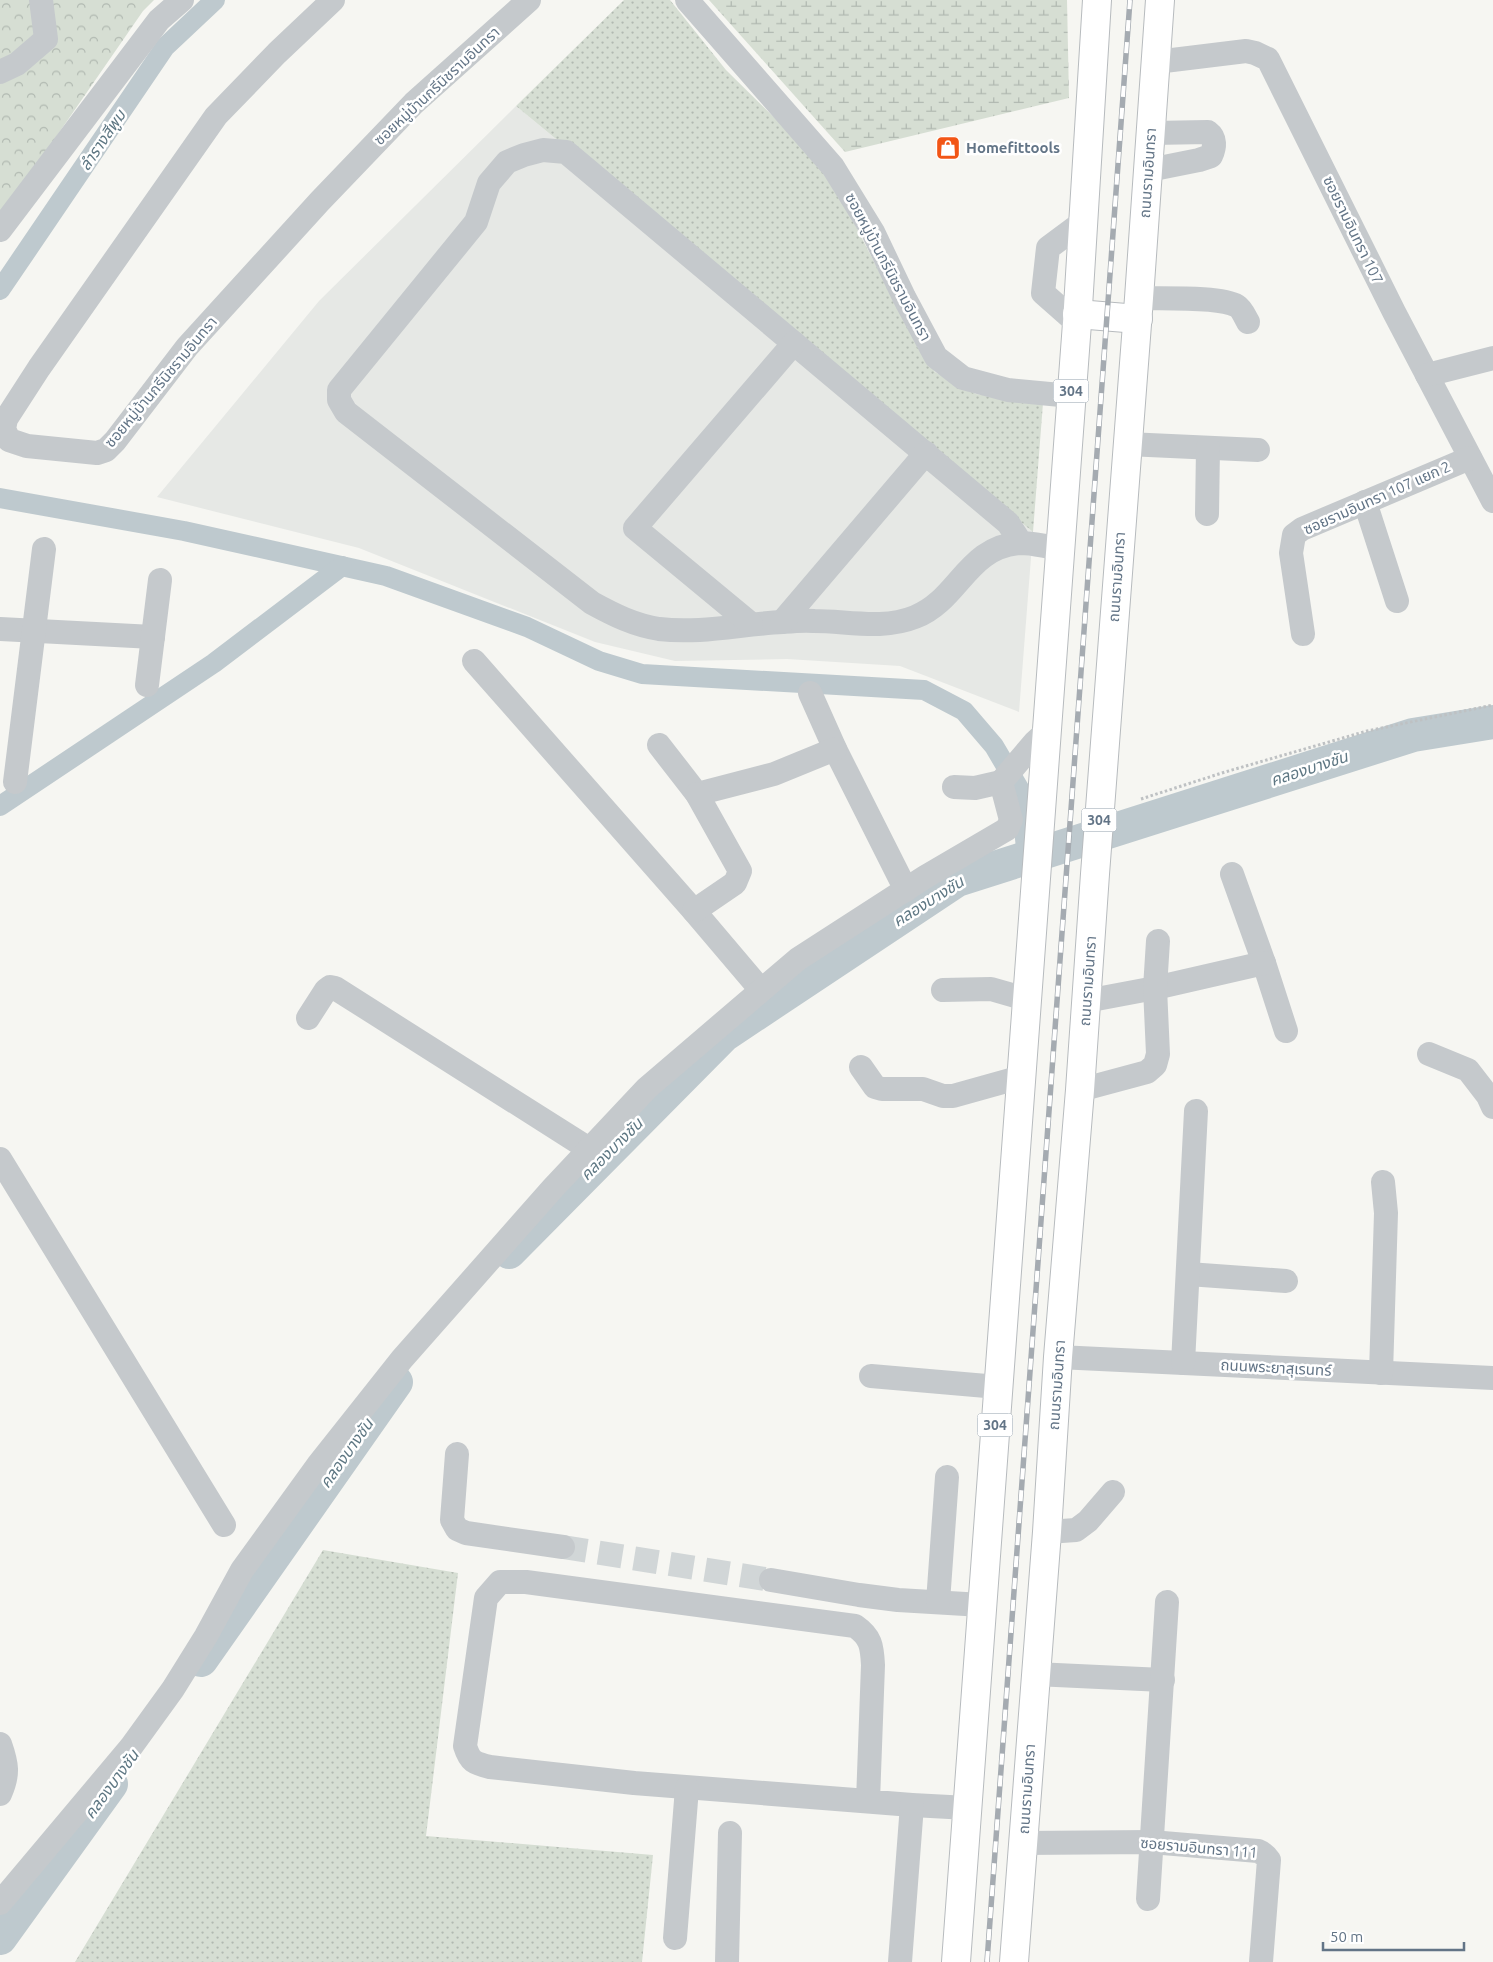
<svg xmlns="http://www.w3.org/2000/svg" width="1493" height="1962" font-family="Ubuntu,'Noto Sans Thai',sans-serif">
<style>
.built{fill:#e6e8e5}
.grass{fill:url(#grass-dots)}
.wetland{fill:url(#wetland-marsh)}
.park{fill:url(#park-crowns)}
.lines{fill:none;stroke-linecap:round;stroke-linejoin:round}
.canal{stroke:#bec9ce;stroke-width:20}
.river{stroke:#bec9ce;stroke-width:34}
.minor-tunnel{stroke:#d1d6d7;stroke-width:24;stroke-dasharray:24 12;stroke-linecap:butt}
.highway-casing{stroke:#b7bbbe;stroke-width:30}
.path{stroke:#bec1c3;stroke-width:3;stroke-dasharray:2.5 2.5;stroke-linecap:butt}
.minor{stroke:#c5c9cc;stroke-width:24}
.highway{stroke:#fff;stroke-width:28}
.rail-casing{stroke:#a5abb1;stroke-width:5.5}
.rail{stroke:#fff;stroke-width:4;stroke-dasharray:11;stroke-linecap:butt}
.labels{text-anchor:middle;stroke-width:5;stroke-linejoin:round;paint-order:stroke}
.shield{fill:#fff;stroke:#919eaa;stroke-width:1}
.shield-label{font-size:14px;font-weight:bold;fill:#627486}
.street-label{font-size:15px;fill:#627486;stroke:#fff}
.poi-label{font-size:15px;font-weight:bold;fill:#627486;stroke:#fff;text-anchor:start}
.water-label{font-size:16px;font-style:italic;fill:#5e7783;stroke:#fff}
</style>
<defs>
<pattern id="grass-dots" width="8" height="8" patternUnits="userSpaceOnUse" patternTransform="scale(1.25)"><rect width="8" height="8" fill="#d6ded3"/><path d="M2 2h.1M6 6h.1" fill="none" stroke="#b1b9b1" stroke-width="1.8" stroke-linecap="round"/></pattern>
<pattern id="wetland-marsh" width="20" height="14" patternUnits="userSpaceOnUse" patternTransform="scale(1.25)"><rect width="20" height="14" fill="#d6ded3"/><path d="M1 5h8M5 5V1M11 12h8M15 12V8" fill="none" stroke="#b1b9b1"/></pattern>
<pattern id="park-crowns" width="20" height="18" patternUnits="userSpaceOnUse" patternTransform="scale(1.25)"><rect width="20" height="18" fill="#d6ded3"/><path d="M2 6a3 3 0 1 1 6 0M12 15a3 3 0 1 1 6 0" fill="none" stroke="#b1b9b1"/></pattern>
</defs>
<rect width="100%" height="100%" fill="#f6f6f2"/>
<path class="built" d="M516,106l517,426 -14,180 -119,-46 -113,-7 -112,2 -80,-19 -236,-94 -202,-51 162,-196z"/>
<g class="grass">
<path d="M624,0h46l56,70 67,66 43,52 81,157 18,27 41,22 67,9 -10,129 -517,-426z"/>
<path d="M323,1550l135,23 -32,263 227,19 -11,107h-567z"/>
</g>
<path class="wetland" d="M709,0h358l2,98 -224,54z"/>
<path class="park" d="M0,0h154l-11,11 -143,207z"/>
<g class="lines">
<g class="canal">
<path d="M0,290l165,-243 50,-47"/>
<path d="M0,498l184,33 202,45 141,51 72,34 43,13 282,16 40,21 30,35 26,44 7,68"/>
<path d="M0,806l214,-143 128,-97"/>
</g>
<g class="river">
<path d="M509,1252l215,-217 233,-155 456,-145 80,-13"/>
<path d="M201,1660l195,-278"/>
<path d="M0,1938l111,-154"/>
</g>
<path class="minor-tunnel" d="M563,1547l208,33"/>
<defs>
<g id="highway">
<path d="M1077,314l61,5"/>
<path d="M956,1962l121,-1639 20,-323"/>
<path d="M1014,1962l33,-430 11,-175 22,-267 15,-216 44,-576 21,-298"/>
</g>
</defs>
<use href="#highway" class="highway-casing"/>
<path class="path" d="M1141,799l84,-27 142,-41 126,-26"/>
<g class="minor">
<path d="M333,0l-56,53 -61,63 -177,252 -33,51 -2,10 5,11 18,6 70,7 9,-3 9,-9 72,-94 133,-146 94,-98 115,-103"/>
<path d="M687,0l146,167 40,65 31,65 32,60 27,21 45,12 63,6"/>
<path d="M1156,62l90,-11 9,2 13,6 126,253 99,189"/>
<path d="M0,72l17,-8 29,-25 -5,-39"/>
<path d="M1149,170l50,-10 12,-4c4,-9 5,-18 -3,-24l-56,1"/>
<path d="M0,230l159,-210 23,-20"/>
<path d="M1139,298c22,1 81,-2 98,8 5,3 8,11 11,16"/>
<path d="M1077,323l-34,-30 5,-45 35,-26"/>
<path d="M1427,375l66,-17"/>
<path d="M1127,444l131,6"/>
<path d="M1365,502l32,99"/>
<path d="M1207,514l1,-66"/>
<path d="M1021,543l-13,-20 -442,-371 -23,-2 -19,5 -17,7 -18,21 -13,39 -137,168v10l7,12 246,191c22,12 42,22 67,26 42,5 82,-5 124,-7 11,-1 21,-2 31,-1 33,0 69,9 101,-4 44,-17 52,-71 106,-74 12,0 26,4 38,5"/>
<path d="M782,622l144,-169"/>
<path d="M751,624l-116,-96 159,-185"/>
<path d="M0,629l153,8"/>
<path d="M1303,634l-12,-81 3,-18 8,-6 168,-71"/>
<path d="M474,661l220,250 67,79"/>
<path d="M147,685l13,-105"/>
<path d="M810,693l25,56 71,141"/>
<path d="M659,745l38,49 77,-20 61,-25"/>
<path d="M15,782l29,-233"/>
<path d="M954,787l21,1 26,-6"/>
<path d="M1232,874l32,89 22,68"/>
<path d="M694,911l41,-28 5,-12 -43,-77"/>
<path d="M943,990l48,-1 35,10"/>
<path d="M1086,1001l69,-13 109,-25"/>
<path d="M308,1018l18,-28 4,-3 5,1 254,161"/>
<path d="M1429,1054l39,16 20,26 5,11"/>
<path d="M861,1067l14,20 7,2h41l20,7h10l68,-19"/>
<path d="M1080,1090l67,-18 8,-7 3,-11 -3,-66 3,-47"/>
<path d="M0,1159l224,366"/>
<path d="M1188,1274l98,7"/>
<path d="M1058,1357l435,21"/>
<path d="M1183,1363l13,-252"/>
<path d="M1381,1373l5,-160 -3,-31"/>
<path d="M871,1376l127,11"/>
<path d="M457,1454l-5,66 5,9 9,4 97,14"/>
<path d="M1047,1532l29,-2 12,-9 25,-29"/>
<path d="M771,1580l88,15 39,5 84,5"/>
<path d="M938,1602l9,-125"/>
<path d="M1035,1674l128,6"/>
<path d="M0,1744c7,20 9,30 0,50"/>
<path d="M634,1783l-144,-16c-16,-4 -20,-5 -25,-21l21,-148 14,-16h26l329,44c16,11 17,20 18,39l-5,136 -234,-18 278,22 56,3"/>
<path d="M1023,1843l128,-1 107,9c5,2 8,4 11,9l-8,102"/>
<path d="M1148,1899l19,-297"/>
<path d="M0,1903l131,-156 42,-58 33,-53 36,-66 76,-105 84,-106 151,-171 94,-100 151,-129 127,-82 82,-48 4,-9 -10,-38 34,-40 12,-11"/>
<path d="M675,1938l12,-150"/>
<path d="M727,1962l3,-129"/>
<path d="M900,1962l12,-157"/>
</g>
<use href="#highway" class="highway"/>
<defs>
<path id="rail" d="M987,1962l143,-1962"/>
</defs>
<use href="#rail" class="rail-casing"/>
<use href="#rail" class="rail"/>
</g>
<defs>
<symbol id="shop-square" viewBox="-11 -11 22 22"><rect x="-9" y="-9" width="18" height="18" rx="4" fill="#f25516" stroke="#fff"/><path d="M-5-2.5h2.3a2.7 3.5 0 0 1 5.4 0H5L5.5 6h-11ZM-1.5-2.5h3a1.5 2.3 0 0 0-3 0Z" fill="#fff"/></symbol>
</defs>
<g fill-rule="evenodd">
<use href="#shop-square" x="934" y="134" width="28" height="28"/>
</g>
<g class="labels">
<g class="shield">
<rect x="1053.5" y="379.5" width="35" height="23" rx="4"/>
<rect x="1081.5" y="808.5" width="35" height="23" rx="4"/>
<rect x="977.5" y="1413.5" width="35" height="23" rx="4"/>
</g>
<g class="shield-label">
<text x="1071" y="396">304</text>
<text x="1099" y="825">304</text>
<text x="995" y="1430">304</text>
</g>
<g class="street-label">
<text transform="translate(437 86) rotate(-43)" y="5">ซอยหมู่บ้านกรีนิชรามอินทรา</text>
<text transform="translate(1148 173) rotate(-86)" y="5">ถนนรามอินทรา</text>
<text transform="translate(1353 230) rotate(64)" y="5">ซอยรามอินทรา 107</text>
<text transform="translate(888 267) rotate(62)" y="5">ซอยหมู่บ้านกรีนิชรามอินทรา</text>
<text transform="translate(161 382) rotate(-50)" y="5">ซอยหมู่บ้านกรีนิชรามอินทรา</text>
<text transform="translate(1377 498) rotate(-24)" y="5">ซอยรามอินทรา 107 แยก 2</text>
<text transform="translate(1117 577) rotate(-86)" y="5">ถนนรามอินทรา</text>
<text transform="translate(1088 981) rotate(-86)" y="5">ถนนรามอินทรา</text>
<text transform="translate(1276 1368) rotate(3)" y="5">ถนนพระยาสุเรนทร์</text>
<text transform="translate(1057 1385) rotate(-86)" y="5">ถนนรามอินทรา</text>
<text transform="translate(1027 1789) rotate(-86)" y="5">ถนนรามอินทรา</text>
<text transform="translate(1199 1848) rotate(5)" y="5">ซอยรามอินทรา 111</text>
</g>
<g class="poi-label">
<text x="966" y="153">Homefittools</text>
</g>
<g class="water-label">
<text transform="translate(102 140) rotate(-56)" y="6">ลำรางสีพูม</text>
<text transform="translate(1309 768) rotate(-18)" y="6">คลองบางชัน</text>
<text transform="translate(928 901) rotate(-32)" y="6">คลองบางชัน</text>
<text transform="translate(611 1149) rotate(-45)" y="6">คลองบางชัน</text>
<text transform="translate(346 1453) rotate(-55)" y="6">คลองบางชัน</text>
<text transform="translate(111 1784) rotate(-54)" y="6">คลองบางชัน</text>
</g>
</g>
<path d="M1323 1942v8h141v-8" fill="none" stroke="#627486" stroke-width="2.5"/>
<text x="1330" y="1942" font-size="15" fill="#627486" stroke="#ffffff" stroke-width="4" paint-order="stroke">50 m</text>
</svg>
